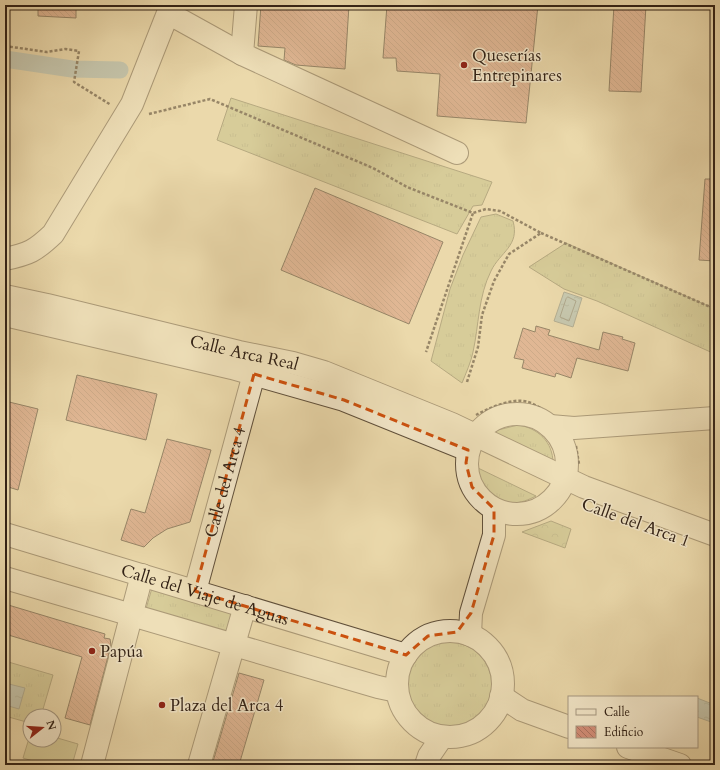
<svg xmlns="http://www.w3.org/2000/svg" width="720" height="770" font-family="Cardo,serif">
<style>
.grass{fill:url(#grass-tufts);stroke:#78704d}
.forest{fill:url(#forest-crowns);stroke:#78704d}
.pitch{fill:#bebd84;stroke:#78704d}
.water{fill:url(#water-ripples);stroke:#727b75}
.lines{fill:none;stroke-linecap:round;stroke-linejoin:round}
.shore{stroke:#686c66;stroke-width:1}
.canal{stroke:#9db7b5;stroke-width:17}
.building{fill:url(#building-back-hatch);stroke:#322216}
.minor-casing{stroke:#60503b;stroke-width:24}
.path{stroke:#322216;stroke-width:2.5;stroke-dasharray:3 2;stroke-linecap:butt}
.minor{stroke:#f2e6c8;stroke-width:22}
.marked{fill:none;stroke:#cd510e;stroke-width:3;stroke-dasharray:8 5;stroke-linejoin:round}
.poi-dot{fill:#8f2418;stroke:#f2e6c8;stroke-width:1.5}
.labels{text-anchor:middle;stroke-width:3;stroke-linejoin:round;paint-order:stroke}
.poi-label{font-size:17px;fill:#322216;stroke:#f2e6c8;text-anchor:start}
.street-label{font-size:17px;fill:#322216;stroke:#f2e6c8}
</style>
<defs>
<pattern id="grass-tufts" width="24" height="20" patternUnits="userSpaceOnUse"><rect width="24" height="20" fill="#bebd84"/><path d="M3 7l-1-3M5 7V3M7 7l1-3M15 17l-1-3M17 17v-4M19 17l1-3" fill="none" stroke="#a4a271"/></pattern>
<pattern id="forest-crowns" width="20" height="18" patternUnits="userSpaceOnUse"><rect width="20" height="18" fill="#bebd84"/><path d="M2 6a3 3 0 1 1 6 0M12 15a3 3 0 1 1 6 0" fill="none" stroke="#a4a271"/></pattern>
<pattern id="water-ripples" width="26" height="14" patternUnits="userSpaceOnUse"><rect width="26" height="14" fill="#9db7b5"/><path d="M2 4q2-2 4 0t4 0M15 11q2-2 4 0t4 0" fill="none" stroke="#819492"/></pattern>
<pattern id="building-back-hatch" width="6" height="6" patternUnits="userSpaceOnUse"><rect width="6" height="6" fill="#d28e78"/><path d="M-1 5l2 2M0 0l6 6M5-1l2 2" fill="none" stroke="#ab7461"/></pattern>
</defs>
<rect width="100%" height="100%" fill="#ebd9ab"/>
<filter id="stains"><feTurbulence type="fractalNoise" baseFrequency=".005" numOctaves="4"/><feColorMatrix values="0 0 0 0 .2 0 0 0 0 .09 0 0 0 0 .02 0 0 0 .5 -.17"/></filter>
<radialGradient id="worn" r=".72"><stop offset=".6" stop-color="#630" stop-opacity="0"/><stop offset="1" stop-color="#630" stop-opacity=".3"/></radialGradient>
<g class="grass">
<path d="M231,98l261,84 -10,23 -9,1 -16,28 -240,-94z"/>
<path d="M496,214l17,7c7,25 -13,31 -22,50 -13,26 -12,54 -18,81 -2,10 -7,21 -11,31l-31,-22 19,-72 13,-34 18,-38z"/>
<path d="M566,243l149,66v45l-118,-53 -33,-12 -35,-22z"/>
<path d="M518,425c20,3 35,17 35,38l-61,-28 6,-5z"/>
<path d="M478,468l58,28c-8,4 -15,7 -24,7 -17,0 -36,-18 -34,-35z"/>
<path d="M152,588l84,24 -6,21 -84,-24z"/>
<circle cx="449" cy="685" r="43"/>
<path d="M5,661l48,14 -12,41h-11v7l-25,-7z"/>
</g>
<path class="forest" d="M551,521l20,8 -6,19 -43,-16z"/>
<path class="pitch" d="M30,735v5h24v-3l24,7 -6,21h-26l-23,-7z"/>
<g class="water">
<path d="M564,292l18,6 -9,29 -19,-6z"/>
<path d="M5,683l20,5 -6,21 -14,-4z"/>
<path d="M697,698l18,7 -1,18 -17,-6z"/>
</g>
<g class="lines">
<path class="shore" d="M568,297l8,4 -7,20 -9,-4 6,-18z"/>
<path class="canal" d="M5,59l67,10 48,1"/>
</g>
<g class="building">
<path d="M38,5h38v13l-38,-2z"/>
<path d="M261,5h88l-4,64 -49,-4 -12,-5 1,-12 -27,-2z"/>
<path d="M387,5h151l-12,118 -89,-7 3,-42 -43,-3 -1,-13h-13z"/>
<path d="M614,5h32l-5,87 -32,-1z"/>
<path d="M705,179h10v82l-16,-1z"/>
<path d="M315,188l128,54 -34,82 -128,-54z"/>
<path d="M536,326l14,4 -2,5 51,15 4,-18 20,5 -1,2 13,4 -7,28 -51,-13 -6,20 -15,-5 -1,4 -33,-9 2,-8 -10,-2 9,-30 12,4z"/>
<path d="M77,375l80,19 -11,46 -80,-20z"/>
<path d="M5,401l33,8 -20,81 -13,-4z"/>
<path d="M167,439l44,11 -21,72 -23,7 -14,9 -9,9 -23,-7 10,-31 14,4z"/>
<path d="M5,604l100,30 -1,4 6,1 1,6 -21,80 -25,-7 17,-61 -77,-23z"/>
<path d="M239,673l25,7 -25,85h-27z"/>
</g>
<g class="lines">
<defs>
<g id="minor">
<path d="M246,5l-4,49 215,99"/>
<path d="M5,259c24,-5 30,-8 48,-25l79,-130 36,-91 74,41"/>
<path id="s1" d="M5,296l42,9 192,47 54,11 31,9 128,52 132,63 131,48"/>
<path d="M5,315l227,53 112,32 124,50"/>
<circle cx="517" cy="464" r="50"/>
<path d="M550,426l24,2 141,-10"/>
<path id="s2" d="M5,534l401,121"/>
<path d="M5,578l373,109 19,4"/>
<path id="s3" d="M195,591l59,-217"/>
<circle cx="450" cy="684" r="53"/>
<path d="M470,635l1,-22 23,-78v-26"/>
<path d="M501,696l21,14 47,17"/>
<path d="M628,747l52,18"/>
<path d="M92,765l50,-190"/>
<path d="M199,765l46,-159"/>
<path d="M426,765l3,-9 13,-19"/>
</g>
</defs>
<use href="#minor" class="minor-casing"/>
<g class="path">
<path d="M5,46l42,6 18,-3 14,2 -5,31 37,23"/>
<path d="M149,114l61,-15 163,69 34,19 66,26 -47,139"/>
<path d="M541,233l174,76"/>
<path d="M467,382l11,-35 4,-32 12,-34 15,-27 32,-21 -41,-22 -14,-2 -13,4"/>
<path d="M476,415c13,-7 37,-18 52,-13 5,1 10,5 14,7"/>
<path d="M576,446l3,18"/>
<path d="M5,763l5,2"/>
</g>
<use href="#minor" class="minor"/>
</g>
<path d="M0 0H720V770H0ZM254,374l90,26 124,50 -2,13 6,24 22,22v26l-23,78 -14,19 -29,4 -22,19 -211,-64z" fill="#ebd9ab" fill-opacity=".55" fill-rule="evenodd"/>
<path class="marked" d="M254,374l90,26 124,50 -2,13 6,24 22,22v26l-23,78 -14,19 -29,4 -22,19 -211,-64z"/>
<g class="poi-dot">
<circle cx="464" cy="65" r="4"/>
<circle cx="92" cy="651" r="4"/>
<circle cx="162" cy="705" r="4"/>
</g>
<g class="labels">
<g class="poi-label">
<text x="472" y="61">Queserías<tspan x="472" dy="20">Entrepinares</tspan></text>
<text x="100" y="657">Papúa</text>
<text x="170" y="711">Plaza del Arca 4</text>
</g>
<g class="street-label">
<text dy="6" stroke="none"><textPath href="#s1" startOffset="246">Calle Arca Real</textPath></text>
<text dy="6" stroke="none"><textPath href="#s3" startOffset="113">Calle del Arca 4</textPath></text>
<text transform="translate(636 522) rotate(20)" y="6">Calle del Arca 1</text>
<text dy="6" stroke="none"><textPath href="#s2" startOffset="209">Calle del Viaje de Aguas</textPath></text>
</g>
</g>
<rect width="720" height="770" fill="none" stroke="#ebd9ab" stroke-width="20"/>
<rect x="6" y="6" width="708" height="758" fill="none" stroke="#322216" stroke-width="2"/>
<rect x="10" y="10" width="700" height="750" fill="none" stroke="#322216"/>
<rect x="568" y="696" width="130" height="52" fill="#f2e6c8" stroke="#a59881"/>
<rect x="576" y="709" width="20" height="6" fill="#f2e6c8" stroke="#a59881"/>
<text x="604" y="716" font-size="12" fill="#322216">Calle</text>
<rect x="576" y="726" width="20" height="12" fill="url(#building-back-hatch)" stroke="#a59881"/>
<text x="604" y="736" font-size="12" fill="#322216">Edificio</text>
<g transform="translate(42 728) rotate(73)"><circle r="19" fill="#f2e6c8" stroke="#a59881"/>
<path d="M0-3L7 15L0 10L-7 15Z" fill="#8f2418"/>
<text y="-6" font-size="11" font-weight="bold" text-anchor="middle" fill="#322216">N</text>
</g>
<rect width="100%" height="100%" filter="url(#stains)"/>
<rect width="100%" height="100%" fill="url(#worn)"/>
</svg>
